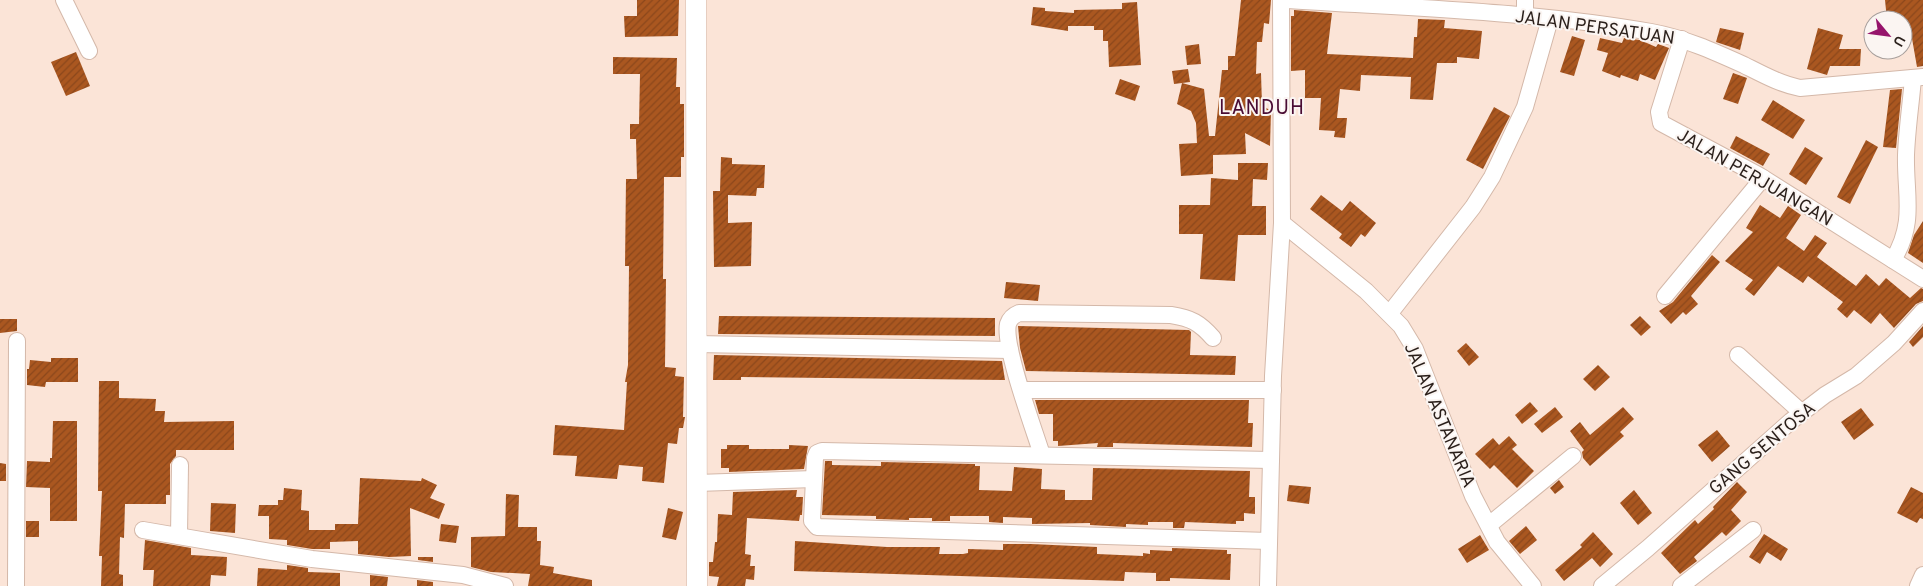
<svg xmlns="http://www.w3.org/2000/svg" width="1923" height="586" font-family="Overpass,sans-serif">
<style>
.building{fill:url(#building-hatch)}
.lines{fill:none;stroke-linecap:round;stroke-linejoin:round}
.minor-casing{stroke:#d4b8a9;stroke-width:18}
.major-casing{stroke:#d4b8a9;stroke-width:21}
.minor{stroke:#fff;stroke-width:16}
.major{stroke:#fff;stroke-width:20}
.labels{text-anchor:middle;stroke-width:4;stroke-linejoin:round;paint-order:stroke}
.street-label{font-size:18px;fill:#2a1f1a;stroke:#fbf5f2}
.quarter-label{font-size:20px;letter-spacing:1px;fill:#490c33;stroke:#fbf5f2}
</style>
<defs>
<pattern id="building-hatch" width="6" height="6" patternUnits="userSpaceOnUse" patternTransform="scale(1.25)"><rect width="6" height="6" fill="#aa5720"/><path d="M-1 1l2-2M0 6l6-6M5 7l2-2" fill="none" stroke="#8b471b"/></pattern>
</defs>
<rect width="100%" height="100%" fill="#fbe4d7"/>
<g class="building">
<path d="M637,0h42l-1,36 -53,1 -1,-21h13z"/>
<path d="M1241,0h30l-2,24 -5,-1 -2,19h-5l-1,32 5,-1 1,32 9,6 -1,35 -25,-13 1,21 -33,1v19l-32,2 -2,-32 18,-1 -1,-20 -5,-12 -14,-7 5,-21 22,6 5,47h6l7,-66h6v-14h7z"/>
<path d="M1885,0h38v66l-6,1 -7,-40 -7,1v-8h-16z"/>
<path d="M1137,2l4,63 -32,2 -1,-26h-5v-11h-9v-4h-26v5l-37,-6 2,-18 12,1v3l29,2v-3l48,-1v-6z"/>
<path d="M1294,10l38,3 -5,41 86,4 1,-21h3l1,-18 27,1 -1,8 38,3 -3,28 -22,-2v6h-20l-4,37 -23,-1 1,-22 -50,-2 -1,16 -20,-2 -3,29h10l-2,20 -11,-1 1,-6 -16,-1 2,-32h-16v-28l-14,1v-55h3z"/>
<path d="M1720,28l24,5 -4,17 -24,-8z"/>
<path d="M1818,28l25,7 -4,14h22l-1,17h-30l-3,9 -20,-6z"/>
<path d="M1572,36l13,4 -11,36 -14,-4z"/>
<path d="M1600,38l22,5 2,-5 16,2 16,7 2,-3 11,4 -14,32 -15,-6 -2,7 -17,-6 -1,3 -18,-7 6,-18 -11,-3z"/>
<path d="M1199,44l2,20 -14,1 -2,-19z"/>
<path d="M76,52l14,34 -24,10 -15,-34z"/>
<path d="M613,57l64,1 -1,29h4v17h4v53h-3v20h-17l-1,102h3l-1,88 11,1 -1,8 9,1 -1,40h2l-2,11h-4l-2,16 -9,-1 -4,40 -22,-2 1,-14 -24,-2 -2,14 -42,-3 2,-20 -24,-1 2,-30 69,5 3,-48h-2l3,-17 1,-99h-4l1,-87h11l-1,-40h-6v-15h9l1,-50h-27z"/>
<path d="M1188,69l2,13 -16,2 -2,-13z"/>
<path d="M1733,73l14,5 -9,26 -15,-5z"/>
<path d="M1120,79l20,7 -5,15 -20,-7z"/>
<path d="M1902,89l-6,59 -13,-1 7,-57z"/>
<path d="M1773,100l32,20 -12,19 -32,-19z"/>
<path d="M1494,107l16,9 -27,53 -17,-9z"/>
<path d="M1736,136l34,18 -7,12 -33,-18z"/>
<path d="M1866,140l12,7 -28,57 -13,-7z"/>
<path d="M1805,147l18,11 -17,27 -17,-11z"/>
<path d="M721,157l11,1v6l33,1 -1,23h-7l-1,8 -28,-1v28l24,-1 -1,44 -37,1 -1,-76h7z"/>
<path d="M1238,163h30l-1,17 -14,-1 -1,27h14v29h-28l-3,46 -35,-2 3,-45h-24v-29h31l1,-27 27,2z"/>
<path d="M1321,195l21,16 8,-10 26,22 -11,14 -4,-3 -10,13 -12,-9 3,-4 -32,-25z"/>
<path d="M1760,205l20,13 8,-12 13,9 -15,23 18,13 11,-16 12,8 -10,14 39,29 10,-12 13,12 7,-8 24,20 11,-10 2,1v12l-7,3 -22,24 -14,-15 -9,11 -17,-14 -7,8 -10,-9 6,-7 -35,-26 -5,7 -25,-17 -24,30 -9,-7 8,-9 -28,-19 28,-29 -7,-4z"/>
<path d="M1923,221v42l-15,-10 6,-18z"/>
<path d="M1712,255l8,7 -29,34 7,8 -12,11 -3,-3 -12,12 -12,-13 14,-9z"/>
<path d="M1006,282l34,3 -2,16 -34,-3z"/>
<path d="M719,316l276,2v18l-277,-2z"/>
<path d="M1640,316l11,11 -10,9 -11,-11z"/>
<path d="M0,319h17v12l-17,2z"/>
<path d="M1018,326l171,4 2,2 -1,23 46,1 -1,19 -209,-4 -6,-23z"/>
<path d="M1923,326v11l-10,10 -4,-5z"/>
<path d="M1466,343l13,14 -10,9 -12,-15z"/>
<path d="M714,355l288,6 3,19 -264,-3v3h-28z"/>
<path d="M51,358h27v24h-32l-1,5 -18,-2v-16h2l1,-9 21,2z"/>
<path d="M1598,365l12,12 -15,14 -12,-12z"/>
<path d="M99,381h20v17l37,1 -1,12h10l-1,11 70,-1v29h-58v6l-6,8v31h-4v9h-41l-1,34 -4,-1 -1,37 4,1v11h-22l1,-30h-3l3,-65h-4z"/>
<path d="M1035,400h214l-1,23h5l-1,24 -139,-4v4h-16l1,-4 -40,3v-5h-5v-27h-14z"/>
<path d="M1530,402l8,9 -16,13 -7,-9z"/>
<path d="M1555,407l8,10 -21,16 -8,-9z"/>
<path d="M1623,407l11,12 -14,13 4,4 -34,30 -7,-8 -1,-6 2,-2 -14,-19 10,-9 10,13z"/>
<path d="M1861,408l13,17 -20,15 -13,-18z"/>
<path d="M53,421h24v100h-27v-33l-24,-1 1,-26 23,1v-4h2z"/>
<path d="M1717,430l13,16 -18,16 -14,-17z"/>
<path d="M1509,436l8,9 -5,4 22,22 -17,17 -23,-23 -4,4 -15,-15 18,-16 6,7z"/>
<path d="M727,445h22v4h40v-4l19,1 -4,23 -75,3v-4h-8v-19h6z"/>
<path d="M825,461h7v4l49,1v-4l94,2v2h5l-1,24 33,1 2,-24 28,2 -1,20 24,1v10h27l1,-32 157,3 -1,26h6v17l-11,-1v8h-8v3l-51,-2 -1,6h-11v-6h-25v3l-22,-1v3l-36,-2v-2l-58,1v-6l-29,-1v6l-14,-1v-6h-39v5h-18v-3h-23v2l-33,-1v-3l-54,-1z"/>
<path d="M0,463l6,1v17h-6z"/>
<path d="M360,478l61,3 1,-3 15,7 -7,13 15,6 -6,15 -29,-11 1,48 -22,1 -31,-3v-13l-28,1v7h-18l-25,-4v-5l-18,-1v-23h-11l1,-11h19v-5h5l1,-12 18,2 -1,20 8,1v19h26v-6h23z"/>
<path d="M1559,480l5,7 -9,7 -5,-6z"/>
<path d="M1737,482l10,10 -16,18 10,11 -15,15 -4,-4 -28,25 3,4 -17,13 -19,-21 34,-33 3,4 16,-15 -1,-2z"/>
<path d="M1289,485l22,2 -2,17 -22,-3z"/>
<path d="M1911,487l12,6v26l-3,-1 -3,5 -20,-10z"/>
<path d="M797,490l-1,7h7l-1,18h-2l-1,6 -52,-3 -2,36 6,1 -1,11h5l-1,14 -8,-1 -1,7h-28l2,-9 -10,-1v-14h4l2,-20h2l1,-28 14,1 1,-23z"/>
<path d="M1634,490l18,23 -14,12 -18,-22z"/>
<path d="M506,494l13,1 -1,32h19v14h4l-1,24 14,2 -1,6 39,7v6h-64l2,-12 -39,-2 -20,-5v-30l34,-1z"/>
<path d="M211,503l25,1 -1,29 -25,-2z"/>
<path d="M668,508l15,4 -7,28 -14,-3z"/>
<rect x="26" y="521" width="13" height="16"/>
<path d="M441,524l18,2 -3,17 -17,-2z"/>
<path d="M1526,526l11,14 -17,14 -11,-13z"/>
<path d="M1593,532l20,22 -13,13 -8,-9 -28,23 -9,-11 27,-23 -2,-2z"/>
<path d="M1764,534l24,15 -7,12 -14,-9 -7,12 -11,-7z"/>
<path d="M1480,535l9,15 -22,13 -9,-14z"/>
<path d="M145,540l46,8v7l36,2 -1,19 -15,-1 -1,11h-57l1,-16h-11z"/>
<path d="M795,541l92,6h53l-1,7h24l5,-1v-4l35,1v-6h28l66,3v7l46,2v-3l7,1v-4l22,1v-3l55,2v4h4l-1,26 -60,-2v3h-14v-8l-31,-1 -1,9 -330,-10z"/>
<path d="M418,557h15v5l-15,-2z"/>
<path d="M287,565l21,3v4l32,1v13h-83l1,-18 29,2z"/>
<path d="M370,575l18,2 -1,9h-17z"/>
<path d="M417,580l16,2v4h-16z"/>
</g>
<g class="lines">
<defs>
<g id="minor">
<path d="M64,0l25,51"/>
<path d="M1288,0c120,8 244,11 363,32 33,6 62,19 93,33 18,9 36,19 56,23l123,-11"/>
<path d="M1525,16v-16"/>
<path d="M1682,39l-23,73 2,11 99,53 163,103"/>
<path d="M1282,223l84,68 35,35 14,23 58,147 24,46 36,44"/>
<path d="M1893,260c23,-38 12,-65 13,-105 1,-26 5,-52 7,-77"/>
<path d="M1665,296l98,-118"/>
<path d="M1390,313l83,-106 19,-30 33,-70 25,-88"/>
<path d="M696,344l314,6"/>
<path d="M1738,355l63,57"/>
<path d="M1022,390h251"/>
<path d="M1042,455c-8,-26 -39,-109 -34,-131 2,-6 6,-9 11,-11l152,2c20,3 29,8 42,23"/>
<path d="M697,483l117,-4"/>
<path d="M1489,525l84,-69"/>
<path d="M143,530l169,29 151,16 42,11"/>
<path d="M179,536l1,-71"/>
<path d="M1269,541l-452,-14 -5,-6 3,-63 2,-5 5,-2 449,9"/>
<path d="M16,586l1,-245"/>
<path d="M1268,586l5,-210 9,-153 -1,-223"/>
<path d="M1602,586l46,-38 143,-127 34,-26 31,-19 38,-33 29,-32"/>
<path d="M1681,586l72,-56"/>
<path d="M1918,586l5,-11"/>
</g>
<path id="major" d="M696,0l1,586"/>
</defs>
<use href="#minor" class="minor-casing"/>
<use href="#major" class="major-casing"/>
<use href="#minor" class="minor"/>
<use href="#major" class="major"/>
</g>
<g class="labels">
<g class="street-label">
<text transform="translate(1595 27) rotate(8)" y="6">JALAN PERSATUAN</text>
<text transform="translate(1755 177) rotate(30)" y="6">JALAN PERJUANGAN</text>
<text transform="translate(1440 415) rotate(67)" y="6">JALAN ASTANARIA</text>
<text transform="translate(1762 448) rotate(-40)" y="6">GANG SENTOSA</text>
</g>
<g class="quarter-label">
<text x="1262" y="114">LANDUH</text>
</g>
</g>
<g transform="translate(1888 35) rotate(119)"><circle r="24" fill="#fbf5f2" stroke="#a79f9c"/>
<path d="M0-4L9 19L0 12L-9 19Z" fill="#96146b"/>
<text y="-8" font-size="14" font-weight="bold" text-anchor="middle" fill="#2a1f1a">U</text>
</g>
</svg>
